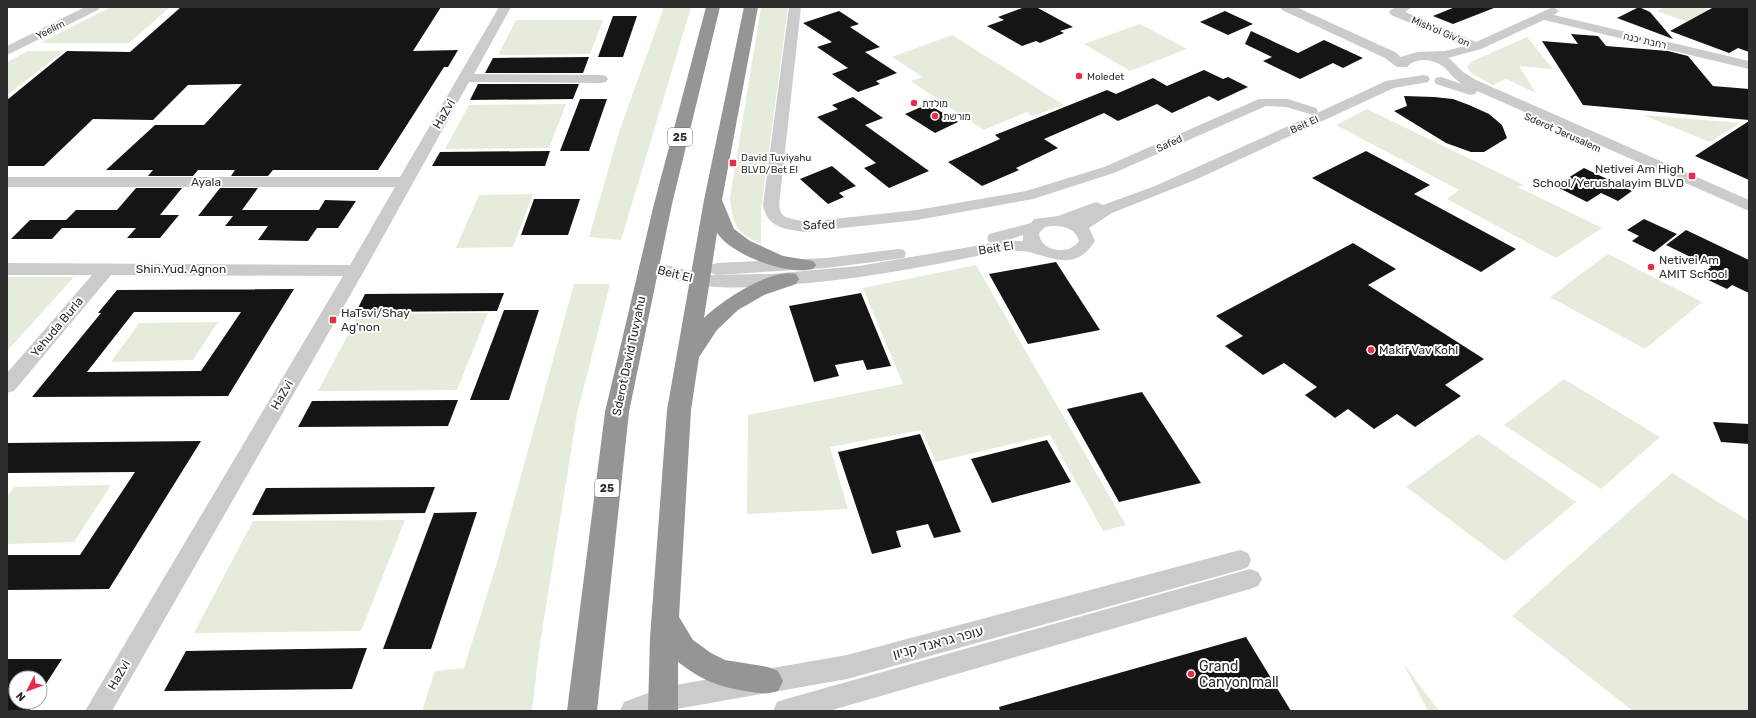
<svg xmlns="http://www.w3.org/2000/svg" width="1756" height="718" font-family="Rubik,Heebo,sans-serif">
<style>
.green{fill:#e6ecdb}
.building{fill:#151515;fill-rule:evenodd}
.lines{fill:none;stroke-linecap:round;stroke-linejoin:round}
.minor{fill:#cbcbcb;fill-rule:evenodd}
.highway{fill:#959595;fill-rule:evenodd}
.poi-dot{fill:#e92c4d;stroke:#fff;stroke-width:1.5}
.labels{text-anchor:middle;stroke-width:4;stroke-linejoin:round;paint-order:stroke}
.far-street-label{font-size:10px;fill:#2e2e2e;stroke:#fff}
.far-poi-label{font-size:10px;fill:#2e2e2e;stroke:#fff;text-anchor:start}
.shield{fill:#fff;stroke:#6d6d6d;stroke-width:1}
.shield-label{font-size:11px;font-weight:bold;fill:#2e2e2e}
.street-label{font-size:12px;fill:#2e2e2e;stroke:#fff}
.poi-label{font-size:12px;fill:#2e2e2e;stroke:#fff;text-anchor:start}
.near-street-label{font-size:14px;fill:#2e2e2e;stroke:#fff}
.near-poi-label{font-size:14px;fill:#2e2e2e;stroke:#fff;text-anchor:start}
</style>
<rect width="100%" height="100%" fill="#fff"/>
<g class="green">
<path d="M111,7h59l-41,36h-89z"/>
<path d="M664,7h27l-70,233 -32,-3 30,-105z"/>
<path d="M761,7h27l-27,203v34c-25,-13 -28,-17 -31,-46z"/>
<path d="M1665,7h35l28,10 -21,12 -50,-18z"/>
<path d="M516,20h87l-13,34 -92,1z"/>
<path d="M1140,24l47,25 -57,22 -46,-27z"/>
<path d="M952,35l112,70 -32,11 -5,-4 -44,18 -72,-49 11,-4 -30,-20z"/>
<path d="M1527,37l26,32 -34,-3 17,27 -30,-14 -13,6 -22,-12 -4,-6 6,-6z"/>
<path d="M28,51h36l-57,44v-33z"/>
<path d="M566,104l-17,44 -104,1 24,-44z"/>
<path d="M1367,109l157,76 -6,2 84,41 -46,30 -109,-59 12,-9 -123,-65z"/>
<path d="M1643,115l97,8 -30,19z"/>
<path d="M533,194l-20,53 -57,1 23,-53z"/>
<path d="M1608,254l94,48 -57,47 -95,-52z"/>
<path d="M976,265l150,260 -23,6 -53,-96 -114,27 -15,-32 -91,17 18,62 -101,5 1,-99 155,-31 -40,-96z"/>
<path d="M7,277h67l-67,74z"/>
<path d="M574,284h36l-33,130 -38,236 -7,61h-110l13,-40 29,-3 32,-102z"/>
<path d="M488,313l-31,77 -139,1 41,-77z"/>
<path d="M218,322l-25,38 -82,2 28,-39z"/>
<path d="M1564,379l96,58 -59,52 -97,-64z"/>
<path d="M1478,434l98,68 -71,59 -99,-74z"/>
<path d="M1672,473l77,48v190h-116l-121,-95z"/>
<path d="M111,485l-37,57 -67,2v-47l7,-10z"/>
<path d="M405,520l-44,111 -167,2 59,-112z"/>
<path d="M1403,663l36,48h-11z"/>
</g>
<g class="building">
<path d="M181,7h260l-28,44 45,-1 -10,17h-4l-66,103h-105l-5,6h-37l4,-6h-37l-5,6h-45l5,-6h-47l49,-45h49l38,-41 -54,1 -35,35 -60,-1 -49,47h-37v-66l60,-49 63,1z"/>
<path d="M1025,7h11l37,20 -13,4 4,2 -24,10 -4,-2 -14,5 -35,-20 17,-6 -6,-3z"/>
<path d="M1455,7h39v1l-41,16 -20,-8z"/>
<path d="M1639,7l11,5 23,27 -56,-21z"/>
<path d="M1714,7h35v45l-11,-4 -9,5 -59,-22z"/>
<path d="M839,11l20,13 -9,3 30,20 -15,5 32,21 -21,8 4,3 -22,8 -26,-18 16,-6 -31,-21 15,-5 -29,-19z"/>
<path d="M1225,11l28,13 -25,11 -28,-13z"/>
<path d="M613,16h24l-14,41h-25z"/>
<path d="M1251,31l47,22 26,-13 39,18 -20,10 -10,-5 -33,16 -37,-18 9,-4 -27,-13z"/>
<path d="M1571,34l27,2 8,10 62,5 20,5 25,30 36,3v31l-166,-15 -41,-64 36,3z"/>
<path d="M589,57l-6,16h-98l8,-15z"/>
<path d="M1204,70l19,9 5,-2 20,10 -30,14 -9,-5 -37,17 -15,-9 -39,17 -14,-8 -60,26 14,9 -42,20 3,2 -37,16 -34,-24 52,-23 -5,-4 112,-45 9,4 37,-16 14,8z"/>
<path d="M478,84h101l-6,15 -103,1z"/>
<path d="M1404,96l30,1 19,2 16,6 20,9 13,11 5,13 -23,14h-13l-25,-9 -52,-32 13,-5z"/>
<path d="M853,97l30,21 -18,7 64,46 -40,17 -25,-20 12,-5 -59,-46 21,-8 -6,-4z"/>
<path d="M580,99h27l-18,52h-29z"/>
<path d="M928,104l30,18 -23,11 -30,-19z"/>
<path d="M1749,121v59l-54,-24z"/>
<path d="M550,151l-5,15h-113l8,-14z"/>
<path d="M1366,151l64,34 -16,9 102,55 -35,23 -169,-94z"/>
<path d="M832,166l24,20 -17,7 5,4 -16,7 -28,-25z"/>
<path d="M1584,168l48,23 -14,10 -17,-8 -14,9 -32,-16z"/>
<path d="M136,188h46l-22,27h19l-19,23h-33l9,-10h-74l-10,11h-41l19,-19h36l10,-10h41z"/>
<path d="M220,188h38l-16,22h77l6,-10 31,1 -18,27h-21l-9,13 -50,-1 10,-14h-43l8,-10h-35z"/>
<path d="M534,199h46l-12,36h-47z"/>
<path d="M1644,219l33,15 -23,18 -22,-11 7,-5 -12,-6z"/>
<path d="M1686,230l63,30v33l-17,-8 -5,4 -27,-13 11,-9 -45,-22z"/>
<path d="M1353,243l43,26 -28,16 116,74 -39,26 16,11 -46,31 -18,-13 -23,15 -26,-20 -13,9 -30,-23 12,-8 -33,-24 -21,12 -38,-29 18,-10 -27,-20z"/>
<path d="M1056,262l44,68 -72,14 -39,-70z"/>
<path d="M294,289l-66,107 -196,1 69,-84h-3l19,-23zM134,312h107l-40,59 -114,1z"/>
<path d="M504,293l-7,18 -141,1 9,-18z"/>
<path d="M861,293l30,73 -24,4 -4,-10 -28,5 4,11 -25,6 -25,-76z"/>
<path d="M504,310h35l-30,90h-39z"/>
<path d="M1142,392l59,91 -82,19 -52,-93z"/>
<path d="M458,400l-10,26 -150,1 14,-26z"/>
<path d="M1713,422l36,2v20l-28,-2z"/>
<path d="M920,434l41,98 -27,6 -6,-14 -32,7 5,16 -29,7 -34,-102z"/>
<path d="M1047,440l24,42 -79,21 -21,-44z"/>
<path d="M201,441l-92,148 -102,1v-35h73l55,-83 -128,1v-30z"/>
<path d="M435,487l-10,26 -173,2 14,-27z"/>
<path d="M477,512l-46,137h-48l51,-136z"/>
<path d="M1246,637l45,74h-291l-1,-4z"/>
<path d="M367,648l-15,41 -188,2 22,-40z"/>
<path d="M7,659h55l-22,34v-15h-24v24h19l-6,9h-22z"/>
</g>
<g class="lines">
<g class="minor">
<path d="M85,7h15l-2,3 -91,45v-9z"/>
<path d="M499,7h12l-37,67 127,1 5,1 2,3 -2,3 -5,1 -132,-1 -105,189 -252,440h-27l258,-435 -232,-1 -97,116 -7,2v-20l85,-98h-85v-12l343,2 45,-78h-388v-10h393z"/>
<path d="M789,7h12l-22,198 2,8 4,4 20,5 112,-12 109,-19 78,-24 155,-68h29l28,9 2,3 -1,2 69,-32 37,-6 5,1 2,3 -2,3 -34,6 -199,92 -83,33 -23,15 6,13c-17,27 -36,20 -62,12 -10,-3 -21,-2 -31,-2 -74,15 -147,30 -222,34 -24,2 -49,4 -73,1 -22,-3 -44,-9 -65,-15l-3,-4 3,-4 6,-2 60,14 63,-1 88,-8 134,-23 -4,-1 -2,-4 2,-4 42,-11 3,-4 24,-3 38,-14 7,3 52,-19 158,-71 -27,-8 -20,-1 -152,67 -81,26 -116,21 -112,12c-20,-3 -38,-4 -42,-27zM1052,226c12,0 23,2 27,15 -10,15 -39,11 -40,-8l6,-6zM1023,235v6h-18z"/>
<path d="M1280,7h16l99,45 6,5 16,-5 28,-1 20,-5 -74,-31 -2,-3c5,-7 15,-5 23,-5l-7,5 71,30 77,-35 6,4 -5,4 195,46v8l-205,-49 -63,29 -33,9 5,4 10,10 13,8 273,120v11l-272,-120 -2,3 -5,1 -34,-11 -2,-3 2,-3 5,-1 21,7c-8,-5 -12,-11 -18,-17 -10,-8 -29,-10 -37,0h-10l-12,-9 -103,-48z"/>
<path d="M898,249l6,1 2,4 -2,4 -78,10 -109,7 -6,-2 -3,-4 3,-4 6,-2 109,-5z"/>
<path d="M1240,550l8,3 3,7 -3,7 -8,3 -393,109 -182,32h-45l4,-9 40,-15 183,-32z"/>
<path d="M1250,569l8,3 4,7 -4,7 -8,3 -421,122h-56l4,-9 9,-3z"/>
</g>
<g class="highway">
<path d="M706,7h14l-48,197 -43,208 -32,299h-30l38,-299 49,-208z"/>
<path d="M744,7h14l-36,193 12,29 16,12 33,15 30,5 3,4 -3,4c-26,7 -81,-14 -96,-36l-13,85c18,-18 67,-50 92,-44l3,5 -3,5 -32,11 -26,15 -21,20 -18,27 -8,53 -12,207 14,23 18,13 14,7 43,7 10,4 5,10 -5,10c-12,4 -20,2 -33,0 -29,-5 -43,-11 -67,-29v49h-30l2,-73 17,-228 37,-210z"/>
</g>
</g>
<g class="poi-dot">
<circle cx="1079" cy="76" r="4"/>
<circle cx="914" cy="103" r="4"/>
<circle cx="935" cy="116" r="4"/>
<rect x="729" y="159" width="8" height="8" rx="2"/>
<rect x="1688" y="172" width="8" height="8" rx="2"/>
<circle cx="1651" cy="267" r="4"/>
<rect x="329" y="316" width="8" height="8" rx="2"/>
<circle cx="1371" cy="350" r="4"/>
<circle cx="1191" cy="674" r="4"/>
</g>
<g class="labels">
<g class="far-street-label">
<text transform="translate(50 29) rotate(-27)" y="4">Yeelim</text>
<text transform="translate(1441 31) rotate(23)" y="4">Mish'ol Giv'on</text>
<text transform="translate(1645 40) rotate(13)" y="4">רחבת יבנה</text>
<text transform="translate(1304 124) rotate(-24)" y="4">Beit El</text>
<text transform="translate(1563 132) rotate(24)" y="4">Sderot Jerusalem</text>
<text transform="translate(1169 143) rotate(-24)" y="4">Safed</text>
</g>
<g class="far-poi-label">
<text x="1087" y="80">Moledet</text>
<text x="922" y="107">מולדת</text>
<text x="943" y="120">מורשת</text>
<text x="741" y="161">David Tuviyahu<tspan x="741" dy="12">BLVD/Bet El</tspan></text>
</g>
<g class="shield">
<rect x="668" y="128" width="24" height="18" rx="3"/>
<rect x="595" y="479" width="24" height="18" rx="3"/>
</g>
<g class="shield-label">
<text x="680" y="141">25</text>
<text x="607" y="492">25</text>
</g>
<g class="street-label">
<text transform="translate(444 114) rotate(-60)" y="4">HaZvi</text>
<text x="206" y="186">Ayala</text>
<text transform="translate(819 225) rotate(-2)" y="4">Safed</text>
<text transform="translate(996 248) rotate(-9)" y="4">Beit El</text>
<text x="181" y="273">Shin.Yud. Agnon</text>
<text transform="translate(675 274) rotate(14)" y="4">Beit El</text>
<text transform="translate(57 327) rotate(-50)" y="4">Yehuda Burla</text>
<text transform="translate(629 356) rotate(-78)" y="4">Sderot David Tuvyahu</text>
<text transform="translate(282 395) rotate(-60)" y="4">HaZvi</text>
<text transform="translate(119 675) rotate(-60)" y="4">HaZvi</text>
</g>
<g class="poi-label">
<text x="1684" y="173" text-anchor="end">Netivei Am High<tspan x="1684" dy="14">School/Yerushalayim BLVD</tspan></text>
<text x="1659" y="264">Netivei Am<tspan x="1659" dy="14">AMIT School</tspan></text>
<text x="341" y="317">HaTsvi/Shay<tspan x="341" dy="14">Ag'non</tspan></text>
<text x="1379" y="354">Makif Vav Kohl</text>
</g>
<g class="near-street-label">
<text transform="translate(938 642) rotate(-15)" y="5">עופר גראנד קניון</text>
</g>
<g class="near-poi-label">
<text x="1199" y="671">Grand<tspan x="1199" dy="16">Canyon mall</tspan></text>
</g>
</g>
<rect width="1756" height="718" fill="none" stroke="#2e2e2e" stroke-width="16"/>
<g transform="translate(28 690) rotate(228)"><circle r="19" fill="#ffffff" stroke="#ababab"/>
<path d="M0-3L7 15L0 10L-7 15Z" fill="#e92c4d"/>
<text y="-6" font-size="11" font-weight="bold" text-anchor="middle" fill="#2e2e2e">N</text>
</g>
</svg>
